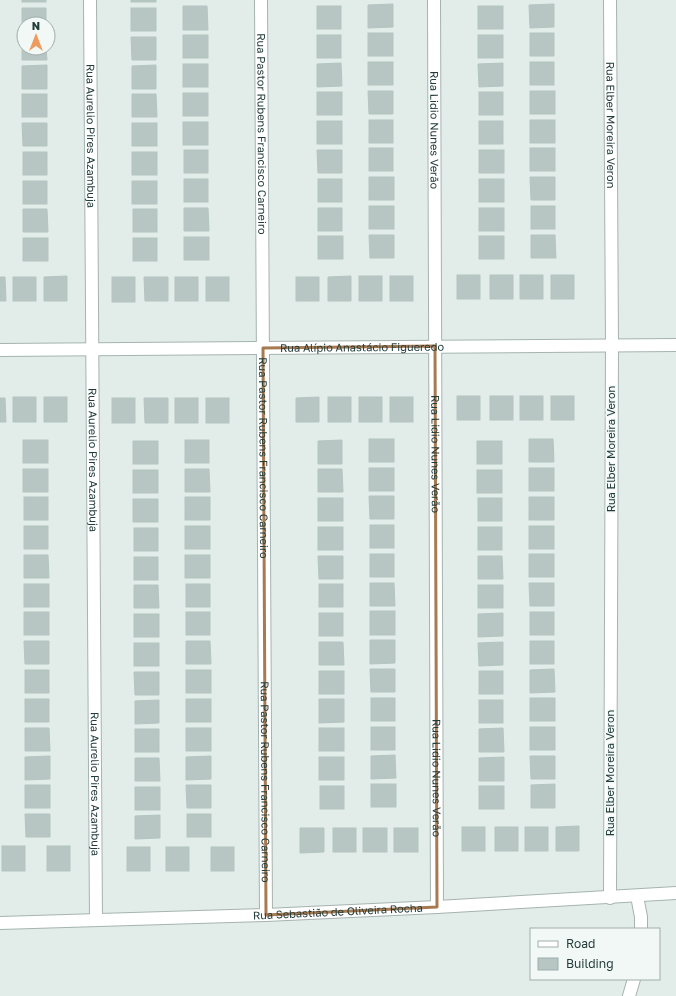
<svg xmlns="http://www.w3.org/2000/svg" width="676" height="996" font-family="'Golos Text',sans-serif">
<style>
.building{fill:#b7c6c3;stroke:#b4c5c1}
.lines{fill:none;stroke-linecap:round;stroke-linejoin:round}
.street-casing{stroke:#a5b4b1;stroke-width:14}
.street{stroke:#fff;stroke-width:12}
.marked{fill:none;stroke:#a77a51;stroke-width:3;stroke-linejoin:round}
.labels{text-anchor:middle;stroke-width:3;stroke-linejoin:round;paint-order:stroke}
.street-label{font-size:11px;fill:#223c3a;stroke:#f2f8f6}
</style>
<rect width="100%" height="100%" fill="#e2ece9"/>
<g class="building">
<rect x="22" y="0" width="24" height="2"/>
<rect x="131" y="0" width="25" height="2"/>
<path d="M393,4v23l-25,1v-23z"/>
<path d="M554,4v23l-24,1 -1,-23z"/>
<path d="M183,6h24l1,24h-25z"/>
<rect x="317" y="6" width="24" height="23"/>
<rect x="478" y="6" width="25" height="23"/>
<path d="M22,8h24v16h-22v7h-2z"/>
<rect x="131" y="8" width="25" height="23"/>
<rect x="368" y="33" width="25" height="23"/>
<rect x="530" y="33" width="24" height="23"/>
<rect x="183" y="35" width="25" height="23"/>
<rect x="317" y="35" width="24" height="23"/>
<rect x="478" y="35" width="25" height="23"/>
<path d="M22,37h2v11h22l1,12h-25z"/>
<path d="M131,37h25v23h-24z"/>
<rect x="368" y="62" width="25" height="23"/>
<rect x="530" y="62" width="24" height="23"/>
<path d="M341,63l1,23 -25,1v-23z"/>
<path d="M503,63v23l-24,1 -1,-23z"/>
<rect x="183" y="64" width="25" height="23"/>
<path d="M47,65v24h-25v-23z"/>
<path d="M156,65v24h-24v-23z"/>
<path d="M368,91h25v23h-24z"/>
<rect x="530" y="91" width="25" height="23"/>
<rect x="317" y="92" width="25" height="23"/>
<rect x="479" y="92" width="24" height="23"/>
<rect x="183" y="93" width="25" height="23"/>
<rect x="22" y="94" width="25" height="23"/>
<path d="M132,94h24l1,23h-25z"/>
<rect x="369" y="120" width="24" height="23"/>
<rect x="530" y="120" width="25" height="23"/>
<rect x="317" y="121" width="25" height="23"/>
<rect x="479" y="121" width="24" height="23"/>
<rect x="183" y="122" width="25" height="23"/>
<path d="M22,123h25v23h-24z"/>
<rect x="132" y="123" width="25" height="23"/>
<rect x="369" y="148" width="24" height="23"/>
<rect x="530" y="148" width="25" height="23"/>
<rect x="184" y="150" width="24" height="23"/>
<path d="M317,150h25v23h-24z"/>
<rect x="479" y="150" width="25" height="23"/>
<rect x="23" y="152" width="24" height="23"/>
<rect x="132" y="152" width="25" height="23"/>
<rect x="369" y="177" width="25" height="23"/>
<path d="M530,177h25v23h-24z"/>
<rect x="184" y="179" width="24" height="23"/>
<rect x="318" y="179" width="24" height="23"/>
<rect x="479" y="179" width="25" height="23"/>
<rect x="23" y="181" width="24" height="23"/>
<rect x="132" y="181" width="25" height="23"/>
<rect x="369" y="206" width="25" height="23"/>
<rect x="531" y="206" width="24" height="23"/>
<path d="M184,208h24l1,23h-25z"/>
<rect x="318" y="208" width="24" height="23"/>
<rect x="479" y="208" width="25" height="23"/>
<path d="M23,209h24l1,23h-25z"/>
<rect x="133" y="209" width="24" height="23"/>
<path d="M369,235h25v23h-24z"/>
<path d="M531,235h24l1,23h-25z"/>
<rect x="318" y="236" width="25" height="23"/>
<rect x="479" y="236" width="25" height="23"/>
<rect x="184" y="237" width="25" height="23"/>
<rect x="23" y="238" width="25" height="23"/>
<rect x="133" y="238" width="24" height="23"/>
<rect x="457" y="275" width="23" height="24"/>
<rect x="490" y="275" width="23" height="24"/>
<rect x="520" y="275" width="23" height="24"/>
<rect x="551" y="275" width="23" height="24"/>
<path d="M67,276v25h-23v-24z"/>
<path d="M351,276v25h-23v-24z"/>
<rect x="359" y="276" width="23" height="25"/>
<rect x="390" y="276" width="23" height="25"/>
<path d="M0,277h5l1,24h-6z"/>
<rect x="13" y="277" width="23" height="24"/>
<rect x="112" y="277" width="23" height="25"/>
<path d="M144,277h24v24h-23z"/>
<rect x="175" y="277" width="23" height="24"/>
<rect x="206" y="277" width="23" height="24"/>
<rect x="296" y="277" width="23" height="24"/>
<rect x="457" y="396" width="23" height="24"/>
<rect x="490" y="396" width="23" height="24"/>
<rect x="520" y="396" width="23" height="24"/>
<rect x="551" y="396" width="23" height="24"/>
<rect x="13" y="397" width="23" height="25"/>
<rect x="44" y="397" width="23" height="25"/>
<path d="M319,397v25h-23v-24z"/>
<rect x="328" y="397" width="23" height="25"/>
<rect x="359" y="397" width="23" height="25"/>
<rect x="390" y="397" width="23" height="25"/>
<path d="M0,398h5l1,24h-6z"/>
<rect x="112" y="398" width="23" height="25"/>
<path d="M144,398h24v25h-23z"/>
<rect x="175" y="398" width="23" height="25"/>
<rect x="206" y="398" width="23" height="25"/>
<rect x="369" y="439" width="25" height="23"/>
<path d="M529,439h24l1,23h-25z"/>
<rect x="23" y="440" width="25" height="23"/>
<rect x="185" y="440" width="24" height="23"/>
<path d="M342,440v24h-24v-23z"/>
<rect x="133" y="441" width="25" height="23"/>
<rect x="477" y="441" width="25" height="23"/>
<rect x="369" y="468" width="25" height="23"/>
<rect x="529" y="468" width="25" height="23"/>
<rect x="23" y="469" width="25" height="23"/>
<path d="M185,469h24l1,23h-25z"/>
<path d="M318,469h24l1,23h-25z"/>
<rect x="133" y="470" width="25" height="23"/>
<rect x="477" y="470" width="25" height="23"/>
<path d="M369,496h25v23h-24z"/>
<rect x="24" y="497" width="24" height="23"/>
<rect x="185" y="497" width="25" height="23"/>
<rect x="529" y="497" width="25" height="23"/>
<rect x="318" y="498" width="25" height="23"/>
<rect x="478" y="498" width="24" height="23"/>
<rect x="133" y="499" width="25" height="23"/>
<rect x="370" y="525" width="24" height="23"/>
<rect x="24" y="526" width="24" height="23"/>
<rect x="185" y="526" width="25" height="23"/>
<rect x="529" y="526" width="25" height="23"/>
<rect x="318" y="527" width="25" height="23"/>
<rect x="478" y="527" width="24" height="23"/>
<rect x="134" y="528" width="24" height="23"/>
<rect x="370" y="554" width="24" height="23"/>
<rect x="529" y="554" width="25" height="23"/>
<path d="M24,555h24l1,23h-25z"/>
<rect x="185" y="555" width="25" height="23"/>
<path d="M318,556h25v23h-24z"/>
<path d="M478,556h24l1,23h-25z"/>
<rect x="134" y="557" width="24" height="23"/>
<path d="M370,583h24l1,23h-25z"/>
<path d="M529,583h25v23h-24z"/>
<rect x="24" y="584" width="25" height="23"/>
<rect x="186" y="584" width="24" height="23"/>
<rect x="319" y="584" width="24" height="23"/>
<path d="M134,585h24l1,23h-25z"/>
<rect x="478" y="585" width="25" height="23"/>
<rect x="370" y="611" width="25" height="24"/>
<rect x="24" y="612" width="25" height="23"/>
<rect x="186" y="612" width="24" height="23"/>
<rect x="530" y="612" width="24" height="23"/>
<rect x="319" y="613" width="24" height="23"/>
<path d="M503,613v23l-25,1v-23z"/>
<rect x="134" y="614" width="25" height="23"/>
<path d="M370,640h25v23l-25,1z"/>
<path d="M24,641h25v23h-24z"/>
<path d="M186,641h24l1,23h-25z"/>
<rect x="530" y="641" width="24" height="23"/>
<path d="M319,642h24l1,23h-25z"/>
<path d="M503,642v23l-24,1 -1,-23z"/>
<rect x="134" y="643" width="25" height="23"/>
<path d="M370,669h25v23h-24z"/>
<path d="M554,669l1,23 -25,1v-23z"/>
<rect x="25" y="670" width="24" height="23"/>
<rect x="186" y="670" width="25" height="23"/>
<rect x="319" y="671" width="25" height="23"/>
<rect x="479" y="671" width="24" height="23"/>
<path d="M134,672h25v23h-24z"/>
<rect x="371" y="698" width="24" height="23"/>
<rect x="530" y="698" width="25" height="23"/>
<rect x="25" y="699" width="24" height="23"/>
<rect x="186" y="699" width="25" height="23"/>
<path d="M319,699h25v23l-25,1z"/>
<path d="M159,700v23l-24,1v-23z"/>
<rect x="479" y="700" width="24" height="23"/>
<rect x="371" y="727" width="24" height="23"/>
<rect x="530" y="727" width="25" height="23"/>
<path d="M25,728h24l1,23h-25z"/>
<rect x="186" y="728" width="25" height="23"/>
<rect x="319" y="728" width="25" height="23"/>
<path d="M503,728l1,24h-25v-23z"/>
<rect x="135" y="729" width="24" height="23"/>
<path d="M395,755l1,23 -25,1v-23z"/>
<path d="M50,756v23l-25,1v-23z"/>
<path d="M211,756v23l-25,1v-23z"/>
<path d="M530,756h25v23h-24z"/>
<rect x="319" y="757" width="25" height="23"/>
<path d="M504,757v24h-25v-23z"/>
<path d="M135,758h24l1,23h-25z"/>
<rect x="371" y="784" width="25" height="23"/>
<path d="M555,784v24h-24v-23z"/>
<rect x="25" y="785" width="25" height="23"/>
<path d="M186,785h25v23h-24z"/>
<rect x="320" y="786" width="24" height="23"/>
<rect x="479" y="786" width="25" height="23"/>
<rect x="135" y="787" width="25" height="23"/>
<path d="M25,814h25v23h-24z"/>
<rect x="187" y="814" width="24" height="23"/>
<path d="M160,815v23l-25,1v-23z"/>
<path d="M579,826v25h-23v-24z"/>
<rect x="462" y="827" width="23" height="24"/>
<rect x="495" y="827" width="23" height="24"/>
<rect x="525" y="827" width="23" height="24"/>
<path d="M300,828h24v24l-24,1z"/>
<rect x="333" y="828" width="23" height="24"/>
<rect x="363" y="828" width="24" height="24"/>
<rect x="394" y="828" width="24" height="24"/>
<rect x="2" y="846" width="23" height="25"/>
<rect x="47" y="846" width="23" height="25"/>
<rect x="127" y="847" width="23" height="24"/>
<rect x="166" y="847" width="23" height="24"/>
<rect x="211" y="847" width="23" height="24"/>
</g>
<g class="lines">
<defs>
<g id="street">
<path id="s1" d="M90,0l6,920"/>
<path id="s2" d="M261,0l5,915"/>
<path id="s3" d="M434,0l3,907"/>
<path id="s4" d="M610,0l2,345 -2,553"/>
<path id="s5" d="M0,350l676,-5"/>
<path d="M637,896l4,21v12"/>
<path id="s6" d="M0,923l266,-8 171,-8 239,-14"/>
<path d="M629,996l5,-17"/>
</g>
</defs>
<use href="#street" class="street-casing"/>
<use href="#street" class="street"/>
</g>
<path class="marked" d="M435,346l2,561 -171,8 -3,-567z"/>
<g class="labels">
<g class="street-label">
<text dy="4" stroke="none"><textPath href="#s4" startOffset="125">Rua Elber Moreira Veron</textPath></text>
<text dy="4" stroke="none"><textPath href="#s3" startOffset="130">Rua Lidio Nunes Verão</textPath></text>
<text dy="4" stroke="none"><textPath href="#s2" startOffset="134">Rua Pastor Rubens Francisco Carneiro</textPath></text>
<text dy="4" stroke="none"><textPath href="#s1" startOffset="136">Rua Aurelio Pires Azambuja</textPath></text>
<text dy="4" stroke="none"><textPath href="#s5" startOffset="362">Rua Alípio Anastácio Figueredo</textPath></text>
<text transform="translate(611 449) rotate(-90)" y="4">Rua Elber Moreira Veron</text>
<text dy="4" stroke="none"><textPath href="#s3" startOffset="454">Rua Lidio Nunes Verão</textPath></text>
<text dy="4" stroke="none"><textPath href="#s2" startOffset="458">Rua Pastor Rubens Francisco Carneiro</textPath></text>
<text dy="4" stroke="none"><textPath href="#s1" startOffset="460">Rua Aurelio Pires Azambuja</textPath></text>
<text transform="translate(610 773) rotate(-90)" y="4">Rua Elber Moreira Veron</text>
<text dy="4" stroke="none"><textPath href="#s3" startOffset="778">Rua Lidio Nunes Verão</textPath></text>
<text dy="4" stroke="none"><textPath href="#s2" startOffset="782">Rua Pastor Rubens Francisco Carneiro</textPath></text>
<text dy="4" stroke="none"><textPath href="#s1" startOffset="784">Rua Aurelio Pires Azambuja</textPath></text>
<text dy="4" stroke="none"><textPath href="#s6" startOffset="338">Rua Sebastião de Oliveira Rocha</textPath></text>
</g>
</g>
<rect x="530" y="928" width="130" height="52" fill="#f2f8f6" stroke="#9fadab"/>
<rect x="538" y="941" width="20" height="6" fill="#ffffff" stroke="#9fadab"/>
<text x="566" y="948" font-size="12" fill="#223c3a">Road</text>
<rect x="538" y="958" width="20" height="12" fill="#b7c6c3" stroke="#9fadab"/>
<text x="566" y="968" font-size="12" fill="#223c3a">Building</text>
<g transform="translate(36 36)"><circle r="19" fill="#f2f8f6" stroke="#9fadab"/>
<path d="M0-3L7 15L0 10L-7 15Z" fill="#ee9c5d"/>
<text y="-6" font-size="11" font-weight="bold" text-anchor="middle" fill="#223c3a">N</text>
</g>
</svg>
